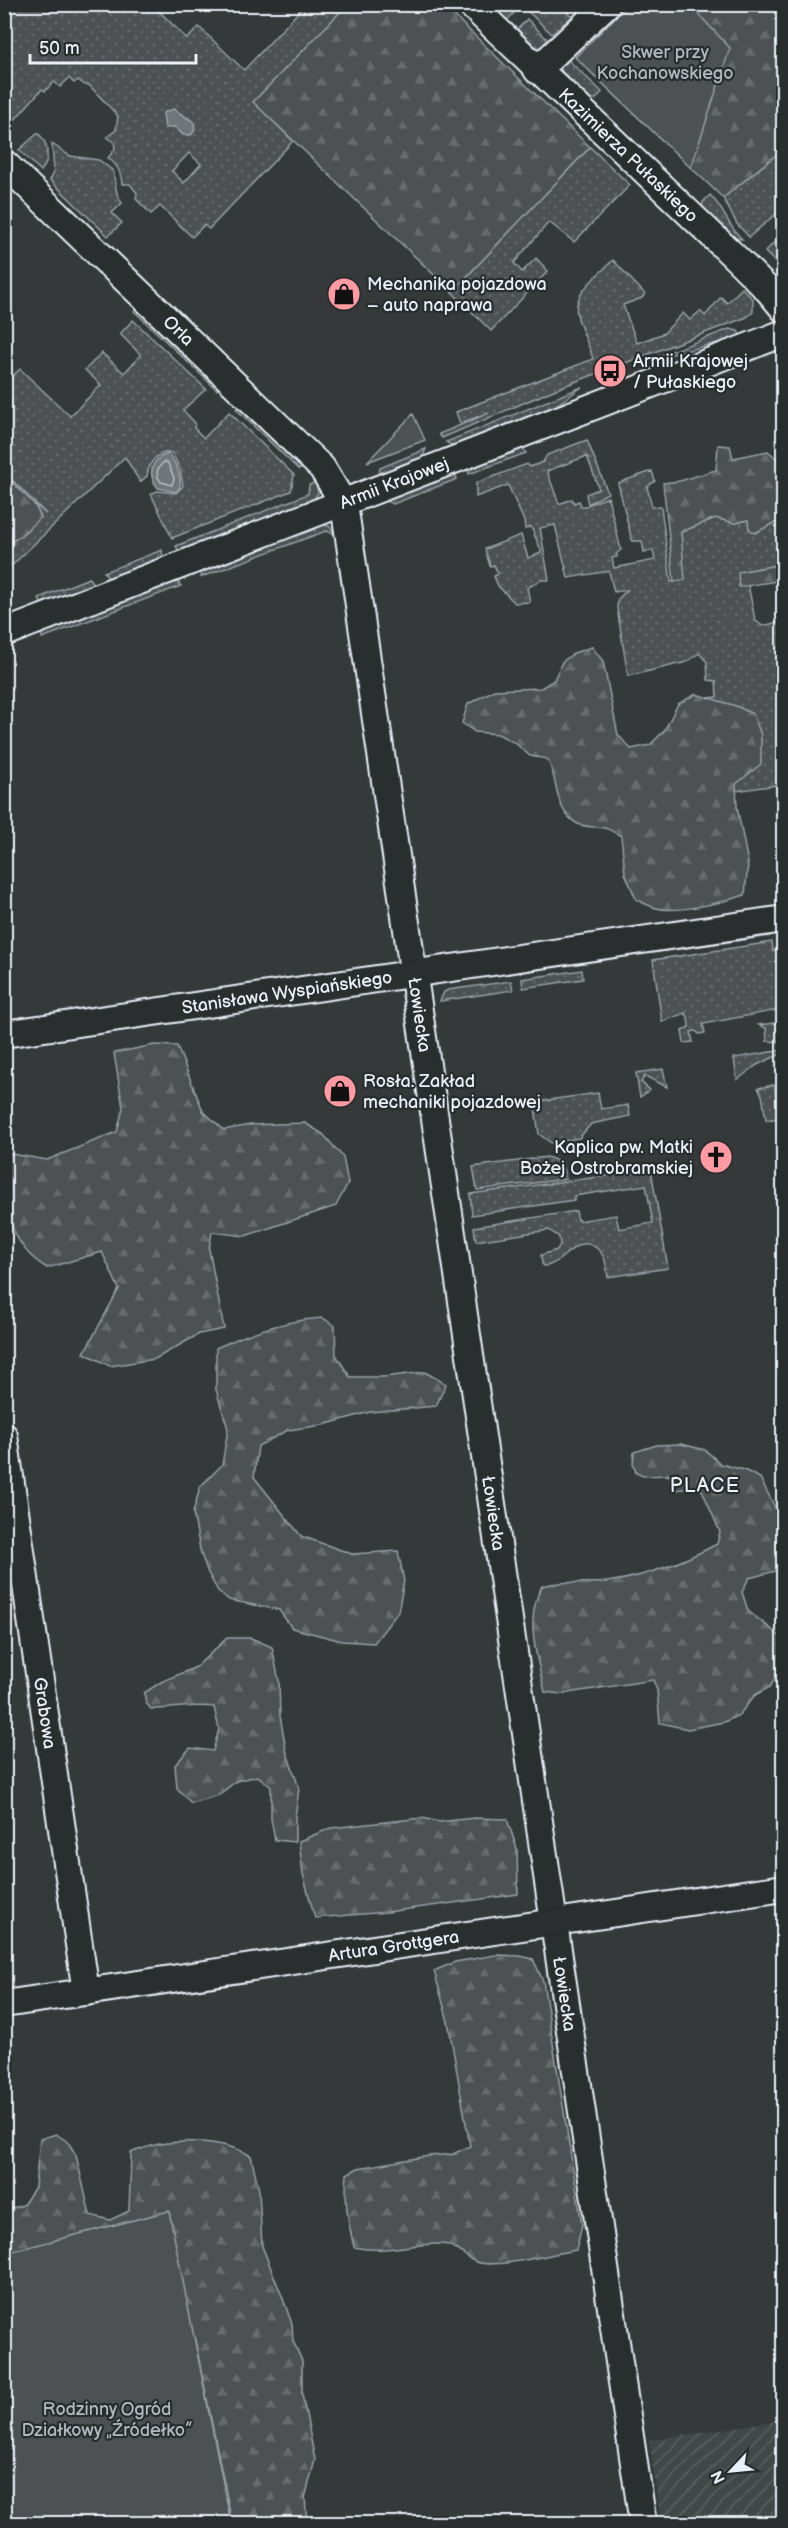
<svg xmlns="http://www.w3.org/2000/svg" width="788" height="2528" font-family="'Balsamiq Sans',sans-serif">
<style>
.industrial{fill:url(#industrial-furrows)}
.grass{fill:url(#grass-dots);stroke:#9aa1a5;stroke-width:1.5;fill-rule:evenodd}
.forest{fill:url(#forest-firs);stroke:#9aa1a5;stroke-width:1.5}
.green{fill:#4d5152;stroke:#9aa1a5;stroke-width:1.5}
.water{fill:#707579;stroke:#a0a7ac;stroke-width:1.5}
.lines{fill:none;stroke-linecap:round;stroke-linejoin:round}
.shore{stroke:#b8bfc5;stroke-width:1.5}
.minor-casing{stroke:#e8f1f8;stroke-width:30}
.minor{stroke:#2a2d2e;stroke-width:26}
.labels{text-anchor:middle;stroke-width:4.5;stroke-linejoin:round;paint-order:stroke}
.park-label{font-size:18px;fill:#b2b9be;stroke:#2a2d2e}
.street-label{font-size:18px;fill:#e8f1f8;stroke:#2a2d2e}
.poi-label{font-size:18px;fill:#e8f1f8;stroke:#2a2d2e;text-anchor:start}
.neighbourhood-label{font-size:20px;letter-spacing:1.5px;fill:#e8f1f8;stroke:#2a2d2e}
</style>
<defs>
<pattern id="industrial-furrows" width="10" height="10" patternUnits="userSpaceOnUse" patternTransform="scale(1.5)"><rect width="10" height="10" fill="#424647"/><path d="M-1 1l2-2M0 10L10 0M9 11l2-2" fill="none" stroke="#5d6162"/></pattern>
<pattern id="grass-dots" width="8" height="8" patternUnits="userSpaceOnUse" patternTransform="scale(1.5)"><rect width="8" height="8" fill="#4d5152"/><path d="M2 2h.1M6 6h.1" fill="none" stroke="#676a6c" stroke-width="1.8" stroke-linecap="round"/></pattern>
<pattern id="forest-firs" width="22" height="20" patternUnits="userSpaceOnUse" patternTransform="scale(1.5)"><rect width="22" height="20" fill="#4d5152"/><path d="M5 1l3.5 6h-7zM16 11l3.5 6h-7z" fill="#676a6c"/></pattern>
</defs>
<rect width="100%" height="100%" fill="#35393a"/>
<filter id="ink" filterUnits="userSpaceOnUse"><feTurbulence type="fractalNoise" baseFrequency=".0167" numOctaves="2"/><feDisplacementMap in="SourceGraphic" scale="12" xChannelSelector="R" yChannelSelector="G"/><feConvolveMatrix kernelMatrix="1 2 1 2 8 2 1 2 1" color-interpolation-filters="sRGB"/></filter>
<g filter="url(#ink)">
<path class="industrial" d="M783,2420v103h-122l-12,-83z"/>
<g class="grass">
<path d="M4,5h149l34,34 12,-12 45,43 61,-65h42l-93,97 39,39 -84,88 -5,-4 -12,12 -32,-31 -9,8 -15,-15 1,-6 -7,-9h-8c-1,-11 -4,-19 -14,-26l7,-9 -1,-7 -7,-5 9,-7 2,-14 -29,-31h-4l-7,-5 -4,3 -5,-5 -9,9 -6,-5 -9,9 -3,-2 -32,36 -5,-6zM189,153l12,11 -17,19 -12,-12z"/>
<path d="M487,5h24l6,5 -12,12z"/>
<path d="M521,5h38l13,11 -20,18z"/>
<path d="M527,19l25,25c-16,9 -25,-1 -37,-12z"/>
<path d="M563,55l39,37 -6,7h-10c-15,-15 -31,-22 -23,-44z"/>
<path d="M38,133c10,9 13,27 3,38l-22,-21z"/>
<path d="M52,144l18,12 29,4 14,11 4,23 5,9 -10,10 10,10 -14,13 -58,-56 4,-9z"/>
<path d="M590,147l40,38 -56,57 -25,-20 -35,41 8,9 14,-14 12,13 -57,60 -39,-39z"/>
<path d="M783,149v59l-34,29 -12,-13 -14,-26z"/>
<path d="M710,195c14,13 17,30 32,44l-11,-1 -29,-29 1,-7z"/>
<path d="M783,233v37l-18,-18z"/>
<path d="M613,260l32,34 -3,4 -19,7 14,38 27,-10 19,-20 7,7 10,-9 5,5 16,-19 6,6 15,-15 11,11v13l-6,5 -191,72 -114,49 -3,-4 50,-21 -29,10 -4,-11 137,-53c-4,-15 -13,-30 -16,-45 -5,-21 23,-40 36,-54z"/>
<path d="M139,306l82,79 -4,5 -83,-79z"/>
<path d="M133,320l73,69 -23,21 12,13 -1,5 10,10 25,-26 65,63 -3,16 -119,47 -21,-44 6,-3 19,2 7,-7 -3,-17 -8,-16c-15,-2 -23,9 -25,23l-7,6 -15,-25 -120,115v-26l14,-9 22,-20 -7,-13 12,10 -41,-41v-92l1,1 14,-13 50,47 31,-31 -16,-15 17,-17 22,20 17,-18 -21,-21z"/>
<path d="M729,329l9,2 3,6 -92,23z"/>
<path d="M582,387l-31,22 -96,38 -9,-5z"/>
<path d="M240,404l66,65h-8l-62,-60z"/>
<path d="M587,440l21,53 -20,11 -2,-10 13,-5 -12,-33 -40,15 12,33 13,-5 2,4 5,-2 3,6 26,-10 13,53 -4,3v4l-5,1 2,10 41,-8 -2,-10 -9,2 -2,-11h-10l-14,-58 34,-12 3,10 -8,6 5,20h9l10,75 13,-2 -3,-48 34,-14 20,5 13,-3 7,13 19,-10 9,-1v42l-44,8 9,12 7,36 7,6 21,-5v163l-47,7 -21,-90 -7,-3 9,-1 -1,-16 -8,-1 -1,-18 -8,-9 -12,9 -59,14 -11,-68 1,-9 9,-9 -13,2 -5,-21 -41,7 -13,-53 -15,3 9,52h-8l-14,8 3,14 -15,1 -17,-17 -4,-10 4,-2 -4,-9 -4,1 -5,-17 36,-14 7,23 13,-5v-3l-10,-23 -6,2 -1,-8 -16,-36 -32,12v-14l51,-19 3,3 13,-5 4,-7z"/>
<path d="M522,447l4,6 -57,21 -1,-5z"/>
<path d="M426,449l-5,11 -42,16 1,-8z"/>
<path d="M452,475l4,1 1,3 -64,25 -7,-3z"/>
<path d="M316,482l2,11 -4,7 -132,52 -4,-2 -2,-4 132,-52 1,-9z"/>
<path d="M322,525l7,1 7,8 -10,-3 -125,46 1,-7z"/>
<path d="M162,550l1,9 -54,20 -5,-7z"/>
<path d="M89,578l4,6 -52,20 -2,-6z"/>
<path d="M173,581h4l4,5 -139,52 -1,-6z"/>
<path d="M770,934v2l-118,17v-4z"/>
<path d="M772,942l1,9 10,-2v60l-80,15 2,9 -6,1 -3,-3 -5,1 2,10 -9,1 -2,-12 7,-4 -1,-10 -3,-4 -23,9 -9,-62z"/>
<path d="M582,970l1,9 -60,9 -1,-9z"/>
<path d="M511,981l2,9 -73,11 4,-9 4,-2z"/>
<path d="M783,1022v20l-16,-1 -1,-13 -7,-3z"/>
<path d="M783,1050v3l-26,12 -20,15 -3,-22z"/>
<path d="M663,1069l4,18 -22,-11 -4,6 9,8 -10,7 -4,-24z"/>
<path d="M774,1085l5,33 -13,2 -4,-25 -4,-7z"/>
<path d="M598,1093l3,16 27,-4 2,11 -39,8 -12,14 -28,5 -12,-9 -5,-32z"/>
<path d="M546,1157c13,3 18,9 20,22l-89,11 -4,-23z"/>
<path d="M651,1170l17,98 -60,9c-2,-12 -2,-22 -13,-30 -20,-13 -31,18 -51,19l-2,-2 -1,-9 16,-5 3,-6 -1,-7 -10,-7 -73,11 -2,-14 102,-16 2,10 38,-6 3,14 34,-6 -7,-38 -72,11v4l-102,15 -2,-21z"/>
</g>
<g class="forest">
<path d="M347,5h96l147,142 -138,145 -199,-190z"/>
<path d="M628,5h155v144l-60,49 -148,-141z"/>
<path d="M718,445l12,1 3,12 35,-7 15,13v58l-9,1 -19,10 -6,-4 -1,-9 -13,3 -20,-5 -34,14 4,48 -11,2 -11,-99 17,-2 36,-11z"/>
<path d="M5,475l29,29 7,13 -22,20 -14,9z"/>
<path d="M783,564v16l-44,7 -1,-15z"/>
<path d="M592,647l11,14 15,74 13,14 19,-4 14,-14 14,-27 18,-10 40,12 17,8 8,21v29l-25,20 1,23 11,56 -3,32c-22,7 -70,20 -92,12 -6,-2 -12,-5 -17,-8l-11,-26 -4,-37c-6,-3 -11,-7 -17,-8 -10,-2 -19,0 -28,-5 -23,-14 -17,-45 -29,-64l-17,-3 -15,-13 -17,-9 -23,-2 -13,-9 6,-19 26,-14 47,-2 13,-8 8,-18 12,-9z"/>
<path d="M154,1045l23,1 26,65 21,19 26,-5 55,-2 18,11 20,23 5,26 -12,23 -91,30 -33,-4 -3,17 15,80 -25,5 -44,25 -45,7 -26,-13 35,-64 -17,-37 -55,16c-43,-25 -43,-71 -42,-115l42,7 70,-28 6,-24 -9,-55z"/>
<path d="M323,1318l12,8 1,29 14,22h34l41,-5 21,12 -10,22 -66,6 -47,13 -35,5 -30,16 -4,31 47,59 51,18 46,-3 6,30 -6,31 -24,31 -32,-2 -50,-13 -13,-18 -50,-10 -11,-9 -10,-18 -7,-19 -8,-41 7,-26 22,-22 6,-36 -12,-39v-42c34,-16 69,-28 107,-30z"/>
<path d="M681,1444l24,6 16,14 23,6 16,8 23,45v46l-34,9 -7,14 6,19 32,25 3,8v20l-3,6 -10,17 -15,8 -16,20 -15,7 -36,7 -28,-6 -3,-33 -4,-10 -92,14 -16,-2c-8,-34 -21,-74 -3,-106 22,-7 43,-1 65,-4 39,-5 76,-20 110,-38l3,-12 -18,-42 -5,-3 -21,3 -3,-3 -4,-12 -26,1 -7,-3 -3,-9 1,-12 23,-7z"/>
<path d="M227,1638h24l21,9 7,34 1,35 6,34 13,38 -4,30v24l-20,-2 -4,-21v-32l-13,-11 -22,5 -17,14 -28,8 -14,-15 -2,-23 15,-17 23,3 6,-22 -5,-22c-22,-3 -41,2 -63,2l-5,-6 -2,-10 17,-11 35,-15z"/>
<path d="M422,1818l17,4 35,-4 33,1 10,30 1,45 -131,18 -72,6 -12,-44 -4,-33 32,-13z"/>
<path d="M496,1955l24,1 13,3 10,22 39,244 -6,25c-26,4 -77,19 -100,12 -12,-4 -19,-18 -36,-18 -29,-1 -57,10 -86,3 -6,-25 -10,-47 -7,-73l11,-6 71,-12 24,-2 17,-8 -22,-125 -14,-50 21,-9z"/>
<path d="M56,2134l12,8 8,13 14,60 20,5 19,-9 2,-58c32,-15 90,-16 120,3l8,34 3,56 20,50 10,28 1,17 9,20v33l13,66 -10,38 2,25h-75l-37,-183 -10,-9 -180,-59v-62l18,-5 12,-18 5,-48z"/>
</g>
<g class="green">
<path d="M628,5h62l40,43 -39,120 -116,-111z"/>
<path d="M413,414l12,26 -58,22z"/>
<path d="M169,2211l62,312h-226v-270z"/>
</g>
<g class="water">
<path d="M173,109l21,13 1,8 -4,5h-8l-8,-8 -10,1 -2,-15z"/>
<path d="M168,454c8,8 13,21 12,33l-4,5 -18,-4c-11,-13 -8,-29 10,-34z"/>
</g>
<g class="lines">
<path class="shore" d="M164,462l4,1 6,15 -2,7 -11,-3c-6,-8 -5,-13 3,-20z"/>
<defs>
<g id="minor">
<path id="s1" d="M470,4l269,257 29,29 16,19"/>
<path d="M537,70l70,-66"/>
<path id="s2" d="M4,163l318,305 22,36 299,2020"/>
<path id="s3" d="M4,633l780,-300"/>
<path id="s4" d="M4,1034l780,-115"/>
<path id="s5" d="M4,1436l82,556"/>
<path id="s6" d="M4,2004l780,-116"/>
</g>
</defs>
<use href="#minor" class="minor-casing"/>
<use href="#minor" class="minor"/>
</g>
</g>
<defs>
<symbol id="shop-disc" viewBox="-11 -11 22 22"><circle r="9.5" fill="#ff9aa2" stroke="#2a2d2e"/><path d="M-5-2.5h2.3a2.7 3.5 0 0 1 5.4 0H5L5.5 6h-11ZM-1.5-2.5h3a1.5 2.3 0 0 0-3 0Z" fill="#111"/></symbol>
<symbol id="bus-disc" viewBox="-11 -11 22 22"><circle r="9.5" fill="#ff9aa2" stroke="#2a2d2e"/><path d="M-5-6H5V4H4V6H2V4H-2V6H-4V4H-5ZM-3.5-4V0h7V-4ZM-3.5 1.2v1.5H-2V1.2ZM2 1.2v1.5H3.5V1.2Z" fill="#111"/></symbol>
<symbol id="church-disc" viewBox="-11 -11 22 22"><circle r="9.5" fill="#ff9aa2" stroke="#2a2d2e"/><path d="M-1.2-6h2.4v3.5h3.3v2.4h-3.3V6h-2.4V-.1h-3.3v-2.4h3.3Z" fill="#111"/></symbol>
</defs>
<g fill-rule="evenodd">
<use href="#shop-disc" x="325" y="275" width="38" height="38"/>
<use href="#bus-disc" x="591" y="352" width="38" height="38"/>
<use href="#shop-disc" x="321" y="1072" width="38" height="38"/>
<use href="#church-disc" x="697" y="1138" width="38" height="38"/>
</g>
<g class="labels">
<g class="park-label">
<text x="665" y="58">Skwer przy<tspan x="665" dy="21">Kochanowskiego</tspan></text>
<text x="107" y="2415">Rodzinny Ogród<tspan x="107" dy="21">Działkowy „Źródełko”</tspan></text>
</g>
<g class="street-label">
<text dy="6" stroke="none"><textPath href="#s1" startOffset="219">Kazimierza Pułaskiego</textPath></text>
<text dy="6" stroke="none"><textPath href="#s2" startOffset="242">Orla</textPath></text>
<text dy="6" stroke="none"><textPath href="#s3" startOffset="418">Armii Krajowej</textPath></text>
<text dy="6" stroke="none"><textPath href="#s4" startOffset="286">Stanisława Wyspiańskiego</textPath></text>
<text dy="6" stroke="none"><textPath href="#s2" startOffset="999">Łowiecka</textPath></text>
<text dy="6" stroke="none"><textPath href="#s2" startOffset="1503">Łowiecka</textPath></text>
<text dy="6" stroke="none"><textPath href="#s5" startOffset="280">Grabowa</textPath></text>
<text dy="6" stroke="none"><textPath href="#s6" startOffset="394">Artura Grottgera</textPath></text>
<text dy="6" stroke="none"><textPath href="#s2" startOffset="1989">Łowiecka</textPath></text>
</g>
<g class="poi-label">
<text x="367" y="290">Mechanika pojazdowa<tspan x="367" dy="21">– auto naprawa</tspan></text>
<text x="633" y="367">Armii Krajowej<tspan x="633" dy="21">/ Pułaskiego</tspan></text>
<text x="363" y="1087">Rosła. Zakład<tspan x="363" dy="21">mechaniki pojazdowej</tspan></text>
<text x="693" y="1153" text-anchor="end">Kaplica pw. Matki<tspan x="693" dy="21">Bożej Ostrobramskiej</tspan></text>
</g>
<g class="neighbourhood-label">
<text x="705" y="1492">PLACE</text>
</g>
</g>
<rect width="788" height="2528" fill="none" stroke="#2a2d2e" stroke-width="24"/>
<rect x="12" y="12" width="764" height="2504" fill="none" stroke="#e8f1f8" stroke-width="2" filter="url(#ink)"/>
<g transform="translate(731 2471) rotate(244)" stroke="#2a2d2e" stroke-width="4.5" paint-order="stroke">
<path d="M0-4.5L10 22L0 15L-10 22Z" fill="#e8f1f8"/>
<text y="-9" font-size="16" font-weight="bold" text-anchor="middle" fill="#e8f1f8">N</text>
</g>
<path d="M30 54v9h166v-9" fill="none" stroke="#e8f1f8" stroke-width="3"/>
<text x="39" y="54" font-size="18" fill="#e8f1f8" stroke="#2a2d2e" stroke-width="4.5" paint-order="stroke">50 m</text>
</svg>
